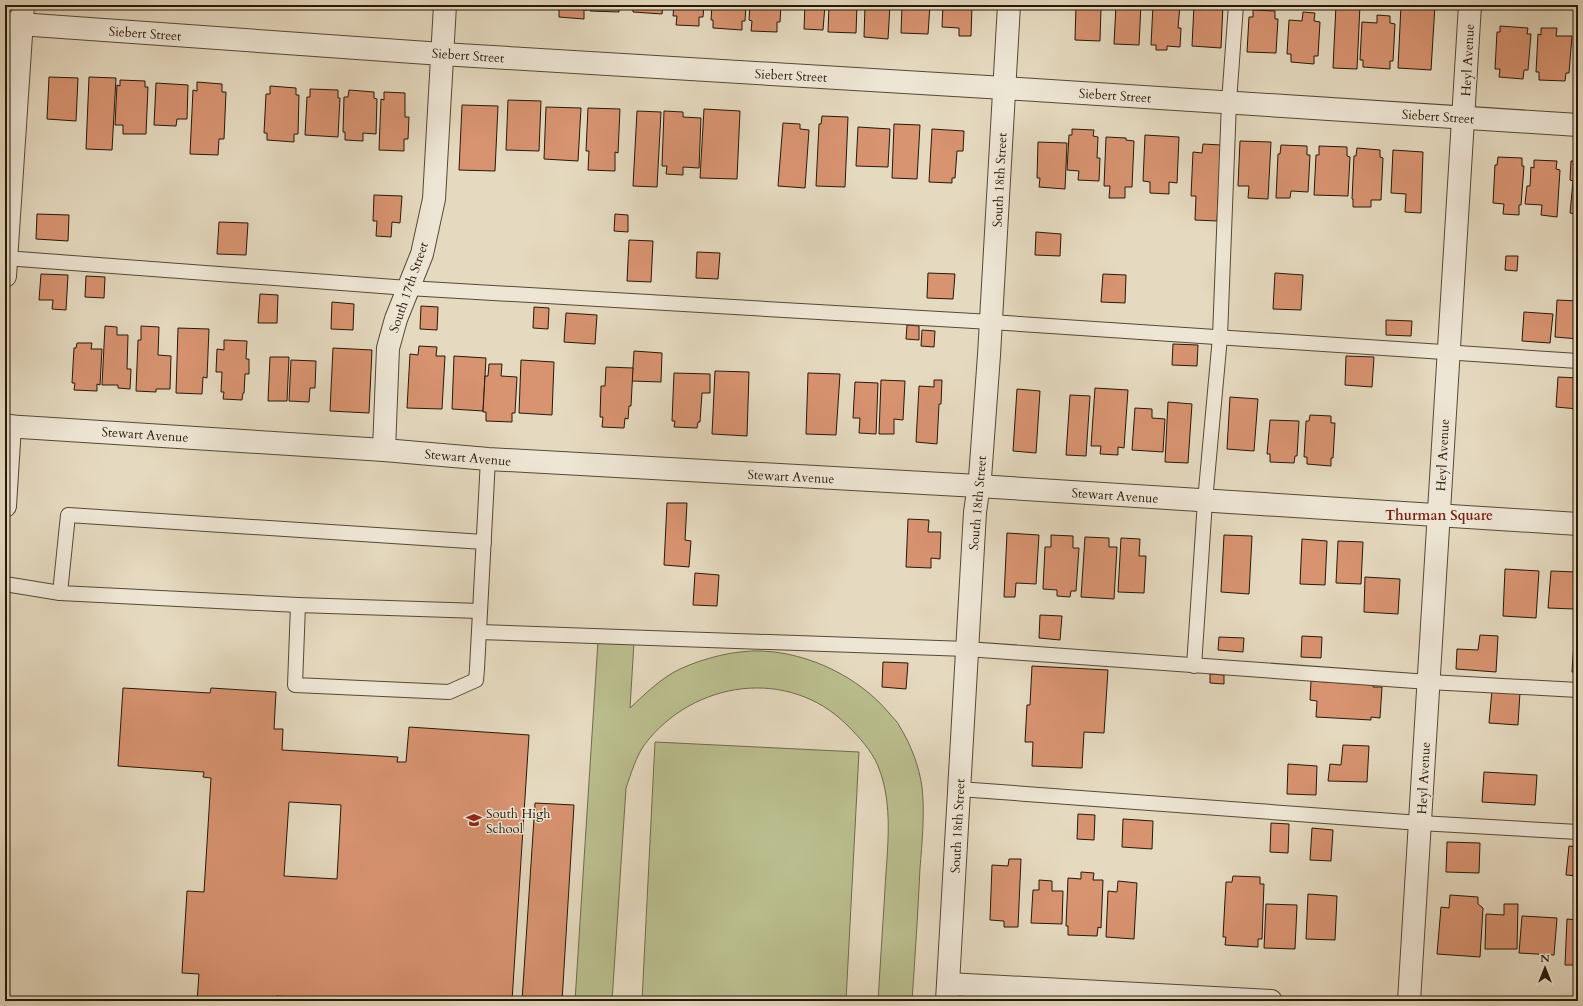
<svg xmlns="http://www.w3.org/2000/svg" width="1583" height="1006" font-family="Cardo,serif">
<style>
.pitch{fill:#babe8e;stroke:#706b4a}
.building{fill:#d89371;stroke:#271806;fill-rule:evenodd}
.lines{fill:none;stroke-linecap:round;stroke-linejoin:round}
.service-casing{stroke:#564834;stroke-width:16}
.minor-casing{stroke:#564834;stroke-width:24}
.service{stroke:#eee6d5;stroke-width:14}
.minor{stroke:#eee6d5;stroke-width:22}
.labels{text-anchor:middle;stroke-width:3;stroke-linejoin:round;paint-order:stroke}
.street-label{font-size:13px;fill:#271806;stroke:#eee6d5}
.poi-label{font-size:13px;fill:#271806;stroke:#eee6d5;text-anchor:start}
.neighbourhood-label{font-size:14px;font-weight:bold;fill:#7a1f14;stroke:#eee6d5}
</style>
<rect width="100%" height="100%" fill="#e5d9bf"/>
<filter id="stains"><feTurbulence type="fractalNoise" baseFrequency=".005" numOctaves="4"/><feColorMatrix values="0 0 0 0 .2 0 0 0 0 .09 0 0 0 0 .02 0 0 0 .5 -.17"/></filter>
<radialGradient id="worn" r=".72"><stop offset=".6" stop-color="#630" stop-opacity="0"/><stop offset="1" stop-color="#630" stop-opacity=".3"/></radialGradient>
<g class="pitch">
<path d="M598,641l36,1 -4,66c15,-14 31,-30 50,-39 24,-11 55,-19 82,-18 47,2 97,26 127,62 4,5 9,9 11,14 11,18 19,39 22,60 3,24 0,57 -2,81 -2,44 -5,89 -8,133h-34c2,-37 5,-75 7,-112 2,-40 9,-84 -7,-123 -6,-15 -19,-29 -31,-41 -58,-58 -153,-45 -202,19 -9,12 -14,30 -19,44l-14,213h-37z"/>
<path d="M655,742l204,10 -13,249h-204z"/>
</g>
<g class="building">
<path d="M556,5h32v5h-4v9l-25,-2v-9h-3z"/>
<path d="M590,5h29v7l-29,-1z"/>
<path d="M633,5h30l-1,9 -29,-2z"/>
<path d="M674,5h30l-1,12h-4v9l-23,-1 1,-9h-4z"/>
<path d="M712,5h34l-1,16h-3v9l-29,-2v-8h-2z"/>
<path d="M750,5h31l-1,17h-3v10l-26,-1 1,-10 -3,-1z"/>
<path d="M805,5h20l-2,25 -19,-1z"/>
<path d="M829,5h28l-1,28 -28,-1z"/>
<path d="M865,5h25l-2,34 -24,-2z"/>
<path d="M902,5h28l-2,29 -27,-1z"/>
<path d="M943,5h29l-1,31h-12v-8l-17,-1z"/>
<path d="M1076,5h24l1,2 -1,34 -25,-1z"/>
<path d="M1116,5h25l-2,40 -25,-1z"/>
<path d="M1153,5h27l-2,23h3l-1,19 -13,-1v4h-11v-5h-5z"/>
<path d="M1194,5h29l-2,43 -29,-2z"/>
<path d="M1336,5h24l-3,64 -24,-1z"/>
<path d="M1401,5h34l-4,65 -33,-2z"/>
<path d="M1253,10l22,1v8h3l-2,34 -29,-1 2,-35h4z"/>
<path d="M1303,12l12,1 -1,8 6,1 -2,34h-4v8l-23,-2v-8h-4l2,-34 13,1z"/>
<path d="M1377,15l13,1v7l5,1 -2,37h-3v8l-27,-2v-7h-3l2,-38 15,1z"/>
<path d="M1500,26l28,2 -1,6h4l-3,36h-4l-1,9 -24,-2 1,-8h-5l2,-37h3z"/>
<path d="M1541,28h16l-1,8h16l-3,37h-3l-1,8 -26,-1v-8h-3l2,-38 3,1z"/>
<path d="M1576,37h2v45v-8h-4z"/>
<path d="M49,77l29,1 -2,43 -29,-2z"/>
<path d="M89,77l27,1 -4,72 -26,-1z"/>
<path d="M120,80l25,1v6h3l-2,47h-23v-9h-8l2,-40 3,1z"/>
<path d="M197,82l25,2v8h4l-2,47h-5l-1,16 -28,-1 3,-64 4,1z"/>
<path d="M156,83l32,2 -1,34h-10l-1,7 -22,-1z"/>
<path d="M270,86l26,2v7h3l-1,39h-4v8l-27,-2v-7h-3l2,-39h4z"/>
<path d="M310,89l28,1v8h2l-2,39 -33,-2 2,-38h3z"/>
<path d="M349,90l25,2v6l3,1 -1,35 -13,-1v8l-18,-1v-8h-2l1,-35h4z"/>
<path d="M384,92l21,1v24h4l-1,22h-4v12l-25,-1 2,-51 3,1z"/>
<path d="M508,100l33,1 -2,50 -33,-1z"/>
<path d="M462,105l36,1 -3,65 -36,-1z"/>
<path d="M546,107l35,1 -3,53 -34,-2z"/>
<path d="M588,108l32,1 -2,44 -3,-1v19l-27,-1 1,-19h-3z"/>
<path d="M704,109l36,2 -3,68 -37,-1z"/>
<path d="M637,111l24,1 -4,75 -24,-1z"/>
<path d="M664,111l19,1v5l18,1 -2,50 -16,-1v8l-17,-1 1,-8h-5z"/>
<path d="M822,116l26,1 -3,70 -29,-1 3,-62h2z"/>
<path d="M783,123l17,1v5l9,1 -4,58 -27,-2z"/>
<path d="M894,124l26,1 -3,54 -25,-1z"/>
<path d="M858,127l32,2 -2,38 -32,-1z"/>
<path d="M932,129l32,2 -1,20h-6l-2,27h-3v5l-23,-1z"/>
<path d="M1072,129l22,1 -1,6 5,1 -1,21h3l-1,23 -21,-1 1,-9 -12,-1 2,-35h3z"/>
<path d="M1145,135l34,2 -2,46 -8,-1v12l-19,-1v-11l-7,-1z"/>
<path d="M1106,137l20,1v2l8,1 -2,46h-7v11h-16l1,-12h-6z"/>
<path d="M1240,141l31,1 -3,57 -20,-1 1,-12h-11z"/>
<path d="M1038,142l29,1 -2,46 -26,-2 1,-9h-3z"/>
<path d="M1203,144l18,1 -4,76 -22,-1 1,-24h-5l2,-44 9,1z"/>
<path d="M1281,145l26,1v9h3l-2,37 -17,-1 -1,7h-14l2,-44h2z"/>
<path d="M1319,146l28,1v9l3,1 -2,39 -34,-1 2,-40h3z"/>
<path d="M1357,148l23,2v7l3,1 -2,42h-10v7h-18v-8h-1l2,-43h2z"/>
<path d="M1393,150l30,2 -2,61 -16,-1 1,-18 -15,-1z"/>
<path d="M1498,157l24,1v8h2l-3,39h-2v10l-16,-1 1,-10 -11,-1 2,-38h2z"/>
<path d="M1534,160l23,1 -1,8 4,1 -3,47 -16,-2 1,-10 -17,-1 2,-18h3l1,-19 3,1z"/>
<path d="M1571,161h7v60h-2v-7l-6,-1 3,-32 -3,-1z"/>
<path d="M374,195l28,1 -2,27 -8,-1 -1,15 -15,-1 1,-15h-4z"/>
<path d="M37,214l32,1 -1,26 -32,-2z"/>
<path d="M615,214l13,1v17l-14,-1z"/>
<path d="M219,222l29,1 -2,32 -29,-1z"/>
<path d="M1036,232l25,2 -1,22 -25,-1z"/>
<path d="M629,240l24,1 -2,41 -24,-1z"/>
<path d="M697,252l23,1 -2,26 -22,-1z"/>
<path d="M1506,256h12l-1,15 -12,-1z"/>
<path d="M928,273l27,1 -2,25 -26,-1z"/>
<path d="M1275,273l28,2 -2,35 -28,-1z"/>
<path d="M41,274l27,1 -2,35 -14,-1 1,-9h-14z"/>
<path d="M1103,274l23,1 -1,28 -24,-1z"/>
<path d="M86,276l19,1 -1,21 -19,-1z"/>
<path d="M260,294l18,1 -1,28h-19z"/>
<path d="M1557,300l21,1v38l-23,-2z"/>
<path d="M332,302l22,2 -1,26 -22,-1z"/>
<path d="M421,306l17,1 -1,23 -17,-1z"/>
<path d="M534,307l15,1 -1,21 -15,-1z"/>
<path d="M1524,312l29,2 -3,29 -28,-2z"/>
<path d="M566,313l31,2 -2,29 -31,-2z"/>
<path d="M1386,320l26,1 -1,15 -25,-1z"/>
<path d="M907,325l12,1v14l-13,-1z"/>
<path d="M105,326l12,1v8h11l-1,34h4l-1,20 -12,-1v-3h-16z"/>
<path d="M141,326l18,1 -1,28 13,1 -1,33h-14v3l-20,-1 2,-51h3z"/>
<path d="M178,328l31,1 -2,49 -4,-1 -1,17 -26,-1z"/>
<path d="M922,330l13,1 -1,16 -13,-1z"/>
<path d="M224,340l23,1 -1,18h3v15h-4l-1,19h-1l-1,7 -19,-1 1,-7h-3l1,-20h-6l1,-23 7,1z"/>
<path d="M77,343h15l-1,6h11l-2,36 -3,-1v7l-23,-1 1,-7h-3l2,-35h2z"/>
<path d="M1173,344l25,1 -1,21 -25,-1z"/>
<path d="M419,346l18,1 -1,9h9l-3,53 -35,-1 3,-54 8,1z"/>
<path d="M333,348l39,2 -3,63 -39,-2z"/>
<path d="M634,351l28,2 -1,29 -29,-1z"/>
<path d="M454,356l32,2 -3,53 -31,-2z"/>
<path d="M1346,356l28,1 -2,30 -27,-2z"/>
<path d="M270,357h19l-2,44h-19z"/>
<path d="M291,360l25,1 -1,27h-5l-1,14 -20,-1z"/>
<path d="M521,360l33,2 -2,53 -33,-2z"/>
<path d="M489,364h13l-1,12 16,1 -2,36h-3v9l-26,-1v-9h-3l2,-36h3z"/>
<path d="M606,367l27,1 -2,38h-2l-1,13 -3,-1 -1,10 -22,-1 1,-10h-3l1,-31h4z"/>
<path d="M715,371l34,1 -2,64 -35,-2z"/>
<path d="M674,373l36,1v19h-8l-2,29h-2l-1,6 -23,-1 1,-6h-3z"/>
<path d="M808,373l32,1 -4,61 -30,-1z"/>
<path d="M1558,377l20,1v31l-22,-2z"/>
<path d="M881,380l24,1 -2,39 -9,-1v15h-15z"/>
<path d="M934,380h8l-1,24h-2l-2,40 -21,-2 3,-56 15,1z"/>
<path d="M855,382l23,1 -2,51 -17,-1 1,-15h-7z"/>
<path d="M1095,388l33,2 -4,58 -6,-1v8l-18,-1 1,-8h-10z"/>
<path d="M1017,389l23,2 -4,62 -23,-2z"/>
<path d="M1070,395l20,1 -4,60 -20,-1z"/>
<path d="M1230,397l28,2 -4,52 -27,-2z"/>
<path d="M1168,402l24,2 -4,59 -23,-1z"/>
<path d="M1135,408l17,1v9l13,1 -2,33 -31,-2z"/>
<path d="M1310,415l21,1v7h4l-2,35h-2v8l-24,-2v-7h-3l2,-36h3z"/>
<path d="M1270,420l29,1 -2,35h-2l-1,7 -24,-1v-8h-3z"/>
<path d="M667,503h20l-2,37 6,1 -2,26 -25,-2z"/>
<path d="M908,519l21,1 -1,12h13l-1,27 -9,-1v10l-25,-1z"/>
<path d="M1007,533l32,2 -3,49 -20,-1 -1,14h-11z"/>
<path d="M1051,535l22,1v12h6l-3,43h-5l-1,6 -13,-1v-6l-14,-1 2,-42h6z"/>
<path d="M1224,535l28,1 -3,58 -28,-2z"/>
<path d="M1085,537l24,1v9h8l-3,52 -33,-2z"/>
<path d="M1121,538l19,1 -1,17h7l-2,37 -26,-1z"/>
<path d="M1302,539l25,2 -2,44 -25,-1z"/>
<path d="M1338,541l25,1 -2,42 -25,-1z"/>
<path d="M1505,569l34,2 -3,47 -33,-2z"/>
<path d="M1551,571l26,1 -2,37 -27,-1z"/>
<path d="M695,573l24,2 -2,31 -24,-1z"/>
<path d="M1365,577l35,2 -2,35 -34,-2z"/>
<path d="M1040,615l22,1 -2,24 -21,-2z"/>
<path d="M1480,635l18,1 -2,36 -40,-3 1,-20 21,1z"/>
<path d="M1302,636l20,1 -1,21 -20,-1z"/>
<path d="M1219,637l25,1 -1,14 -25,-2z"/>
<path d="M1574,644l4,1v28l-6,-1z"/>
<path d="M883,662l25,1 -2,26 -24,-2z"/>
<path d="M1032,666l76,4 -4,63 -20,-1 -2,36 -50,-2 1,-24h-8l2,-37h3z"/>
<path d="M1210,674l14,1v9l-14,-1z"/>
<path d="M1311,681l62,4v2h9l-2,31 -9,-1v3l-55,-3 1,-16 -7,-1z"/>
<path d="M123,688l87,5 1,-5 65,4 -2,37h9l-1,21 116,7 -1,5h9l3,-35 120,8 -17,266h-182v-2l-54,-3v5h-79l2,-27 -17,-1 5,-82 17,1 7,-114 -8,-1 1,-5 -86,-6zM289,802l52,3 -4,74 -53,-3z"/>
<path d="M1492,690l28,2 -2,33 -29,-2z"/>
<path d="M1343,745l26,1 -2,36 -39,-1 2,-17 11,1z"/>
<path d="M1288,764l29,2 -1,29 -29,-1z"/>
<path d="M1484,772l53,3 -2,30 -53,-3z"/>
<path d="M535,803l39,2 -12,196h-40z"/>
<path d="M1078,814l17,1 -1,25 -17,-1z"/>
<path d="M1123,819l30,2 -1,28 -30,-2z"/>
<path d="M1271,823l18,1 -1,29 -18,-1z"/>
<path d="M1312,828l21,2 -2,31 -21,-1z"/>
<path d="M1447,842l33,1 -1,30 -33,-1z"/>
<path d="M1569,846l9,1v29l-12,-1z"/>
<path d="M1009,859h12l-3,68h-14v-6l-14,-1 2,-55 16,1z"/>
<path d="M1081,872l13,1 -1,7h10l-2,48 -3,-1 -1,9 -29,-1v-9h-2l2,-48 13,1z"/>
<path d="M1233,876l27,1v7h4l-2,55h-4v8l-33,-2 1,-8h-3l3,-55h6z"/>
<path d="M1039,880l13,1v10h11l-1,33 -31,-1 2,-33h6z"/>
<path d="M1118,881l19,2 -3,56 -28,-2 2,-46 9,1z"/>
<path d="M1308,894l29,2 -2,44 -29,-1z"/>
<path d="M1450,895l28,2v7l5,4 -3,49 -43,-3 4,-47 8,1z"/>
<path d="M1266,904l31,1 -2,44 -31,-1z"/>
<path d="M1504,904h14l-1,45h-32l1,-35 18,1z"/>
<path d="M1522,916l35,2 -3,37 -35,-2z"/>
<path d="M1567,919l11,1v45h-13z"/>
</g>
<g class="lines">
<defs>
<g id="service">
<path d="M5,258l403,30 583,34 587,39"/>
<path d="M5,584l55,9 238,12 182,6"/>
<path d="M60,593l8,-78 416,27"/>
<path d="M298,605l-3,80 154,7 27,-12 1,-11 11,-210"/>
<path d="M479,632l488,17 462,33 149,8"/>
<path d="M1194,666l11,-165 15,-164 9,-235 7,-97"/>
<path d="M959,789l461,34 158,9"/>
</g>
<g id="minor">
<path d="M5,23l437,31 562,34 574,37"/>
<path d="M5,276l18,-271"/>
<path d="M5,426l379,24 104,9 490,27 600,38"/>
<path d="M384,450l4,-102 8,-29 26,-65 12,-55 11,-194"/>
<path d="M5,506l5,-80"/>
<path d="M948,984l323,17"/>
<path d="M947,1001l28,-489 5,-34 9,-123 20,-350"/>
<path d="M1409,1001l61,-996"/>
</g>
</defs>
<use href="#service" class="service-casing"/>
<use href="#minor" class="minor-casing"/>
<use href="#service" class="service"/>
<use href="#minor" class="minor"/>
</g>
<defs>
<symbol id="school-bare" viewBox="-9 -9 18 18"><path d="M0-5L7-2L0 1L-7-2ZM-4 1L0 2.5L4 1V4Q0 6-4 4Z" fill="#8f2418" stroke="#eee6d5" stroke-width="2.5" paint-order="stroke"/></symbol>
</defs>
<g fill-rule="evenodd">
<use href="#school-bare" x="463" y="809" width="22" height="22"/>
</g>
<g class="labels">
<g class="street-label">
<text transform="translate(145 33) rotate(4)" y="5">Siebert Street</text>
<text transform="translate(468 55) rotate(4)" y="5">Siebert Street</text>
<text transform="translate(1467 60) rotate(-87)" y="5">Heyl Avenue</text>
<text transform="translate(791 75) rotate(3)" y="5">Siebert Street</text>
<text transform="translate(1115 95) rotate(4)" y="5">Siebert Street</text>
<text transform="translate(1438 116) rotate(4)" y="5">Siebert Street</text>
<text transform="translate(999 180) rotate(-87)" y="5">South 18th Street</text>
<text transform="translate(408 287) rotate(-71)" y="5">South 17th Street</text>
<text transform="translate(145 434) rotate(4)" y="5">Stewart Avenue</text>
<text transform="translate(1442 455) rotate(-87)" y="5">Heyl Avenue</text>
<text transform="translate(468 457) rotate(5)" y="5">Stewart Avenue</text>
<text transform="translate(791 476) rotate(3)" y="5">Stewart Avenue</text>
<text transform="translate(1115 495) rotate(4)" y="5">Stewart Avenue</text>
<text transform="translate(977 503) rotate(-85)" y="5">South 18th Street</text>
<text transform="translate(1423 778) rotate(-87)" y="5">Heyl Avenue</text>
<text transform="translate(957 826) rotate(-87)" y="5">South 18th Street</text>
</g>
<g class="poi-label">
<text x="486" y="818">South High<tspan x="486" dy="15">School</tspan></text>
</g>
<g class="neighbourhood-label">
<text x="1439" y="520">Thurman Square</text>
</g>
</g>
<rect width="1583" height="1006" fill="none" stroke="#e5d9bf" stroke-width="20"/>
<rect x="6" y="6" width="1571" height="994" fill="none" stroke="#271806" stroke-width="2"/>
<rect x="10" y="10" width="1563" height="986" fill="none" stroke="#271806"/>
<g transform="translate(1545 968)" stroke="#eee6d5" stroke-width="3" paint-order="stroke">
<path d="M0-3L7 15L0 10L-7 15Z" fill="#271806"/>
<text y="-6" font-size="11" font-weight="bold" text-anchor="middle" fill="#271806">N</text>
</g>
<rect width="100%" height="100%" filter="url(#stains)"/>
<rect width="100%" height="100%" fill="url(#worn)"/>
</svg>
